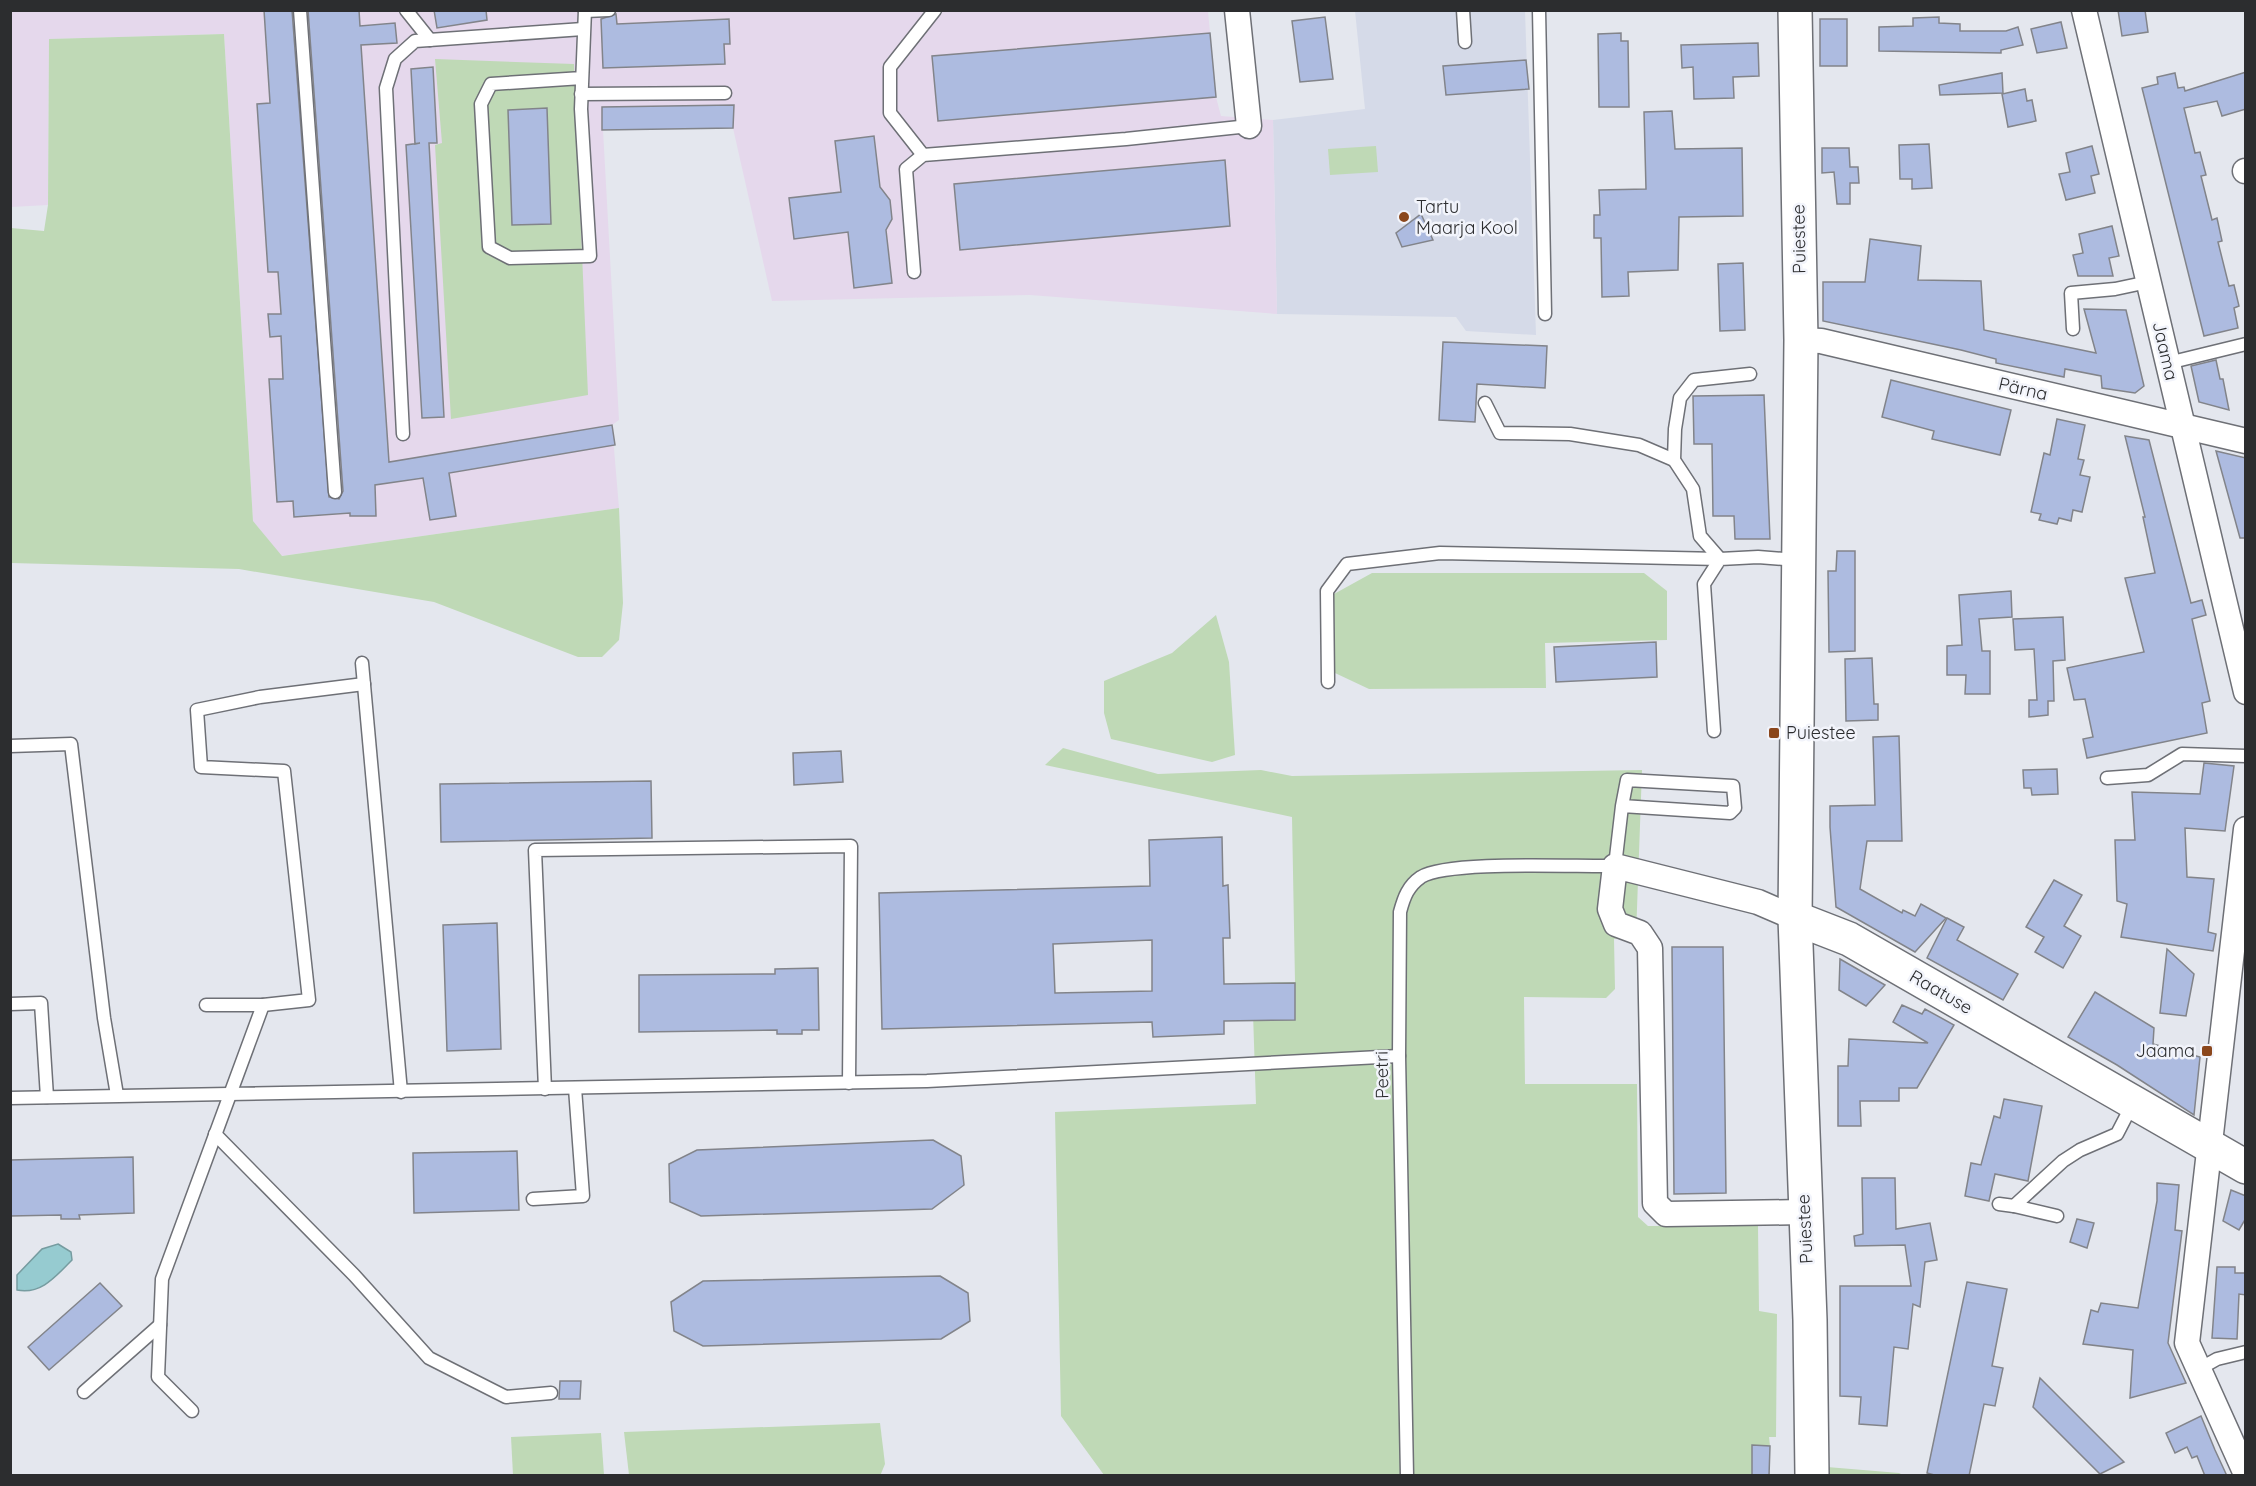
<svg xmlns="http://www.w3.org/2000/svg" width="2256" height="1486" font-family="Quicksand,sans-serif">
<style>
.built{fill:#d5dae8}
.industrial{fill:#e5d8ec}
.green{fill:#bfd9b6}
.water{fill:#96cbd0;stroke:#769ca0;stroke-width:1.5}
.building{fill:#adbbe0;stroke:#82848a;stroke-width:1.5;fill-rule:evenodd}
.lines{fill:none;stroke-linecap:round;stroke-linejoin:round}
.service-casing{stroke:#6e7076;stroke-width:15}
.minor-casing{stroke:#6e7076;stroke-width:27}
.secondary-casing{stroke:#6e7076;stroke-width:36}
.service{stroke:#fff;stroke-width:12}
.minor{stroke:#fff;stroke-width:24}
.secondary{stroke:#fff;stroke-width:33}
.poi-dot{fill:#8b471c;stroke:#f2f4fb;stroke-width:2}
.labels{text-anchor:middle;stroke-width:5;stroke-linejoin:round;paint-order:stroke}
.poi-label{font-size:18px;fill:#2c2d2f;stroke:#f2f4fb;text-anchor:start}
.street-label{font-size:18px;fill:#2c2d2f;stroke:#f2f4fb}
</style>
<rect width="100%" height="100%" fill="#e4e7ee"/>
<path class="built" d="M1355,11h170l11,324 -70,-4 -10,-14 -179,-3 -4,-194 92,-11z"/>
<path class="industrial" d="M11,11h1197l8,86 5,19 52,4 4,194 -247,-19 -258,6 -39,-173 -130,2 16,290 -7,5 7,83 -338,48 -28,-35 -29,-487 -175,5 -1,166 -37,2z"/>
<g class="green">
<path d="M224,34l29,487 29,35 337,-48 4,95 -4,37 -17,17h-24l-144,-55 -195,-33 -228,-6v-335l33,3 4,-26 1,-166z"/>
<path d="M435,59l139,5 14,331 -137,24 -16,-274 7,-2z"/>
<path d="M1376,146l2,26 -48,3 -2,-26z"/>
<path d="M1372,573h272l23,18v49l-122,3 1,45 -177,1 -34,-16 -1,-79z"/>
<path d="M1216,615l13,47 6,93 -23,7 -101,-23 -7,-26v-32l68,-28z"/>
<path d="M1063,748l95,26 103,-4 31,6 350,-6 -6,166 -22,3 1,50 -9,9 -82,-1 1,87h112l1,133 10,9h110l1,85 18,3 -1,123h-7l1,9h-18v29h-648l-43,-59 -6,-304 201,-8 -4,-121 43,-1 -3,-165 -247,-52z"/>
<path d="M880,1423l5,41 -5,12 -251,-1 -5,-43z"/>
<path d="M601,1433l3,42h-91l-2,-38z"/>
<path d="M1827,1467l72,6 4,2h-75z"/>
</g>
<path class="water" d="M58,1244l13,8 1,8c-16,16 -31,35 -55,30v-15l25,-26z"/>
<g class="building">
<path d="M264,10h28l37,487 10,2 4,-8 -35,-481h51l1,16 35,-3 2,20 -36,2 28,417 223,-37 3,20 -166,28 7,43 -26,4 -7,-42 -48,7 1,31h-26v-3l-56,4 -1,-16 -16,1 -8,-123h14l-2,-43 -11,1 -2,-23h13l-3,-42h-10l-11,-168 13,-1z"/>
<path d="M434,10h52l1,10 -50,8z"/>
<path d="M2118,10h27l3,22 -26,4z"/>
<path d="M616,14l1,10 112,-5 1,25h-6l1,20 -122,4 -2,-49z"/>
<path d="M1325,17l8,62 -33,3 -8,-61z"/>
<path d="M1939,17v6l21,1v7h46l12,-4 5,18 -22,5v3l-122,-2v-24l34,-1v-8z"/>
<rect x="1820" y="19" width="27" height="47"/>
<path d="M2061,22l6,26 -30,5 -6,-24z"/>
<path d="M1210,33l6,64 -278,24 -6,-65z"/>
<path d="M1621,33v8h7l1,66h-30l-1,-73z"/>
<path d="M1758,43l1,33 -26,1 1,21 -40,1 -1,-32 -11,1 -1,-23z"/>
<path d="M1526,60l3,29 -83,6 -3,-29z"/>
<path d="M433,67l4,76h-8l15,274 -22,1 -16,-273 14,-2 -5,1 -4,-75z"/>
<path d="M2246,72v37l-24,7 -5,-15 -33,7 11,45 5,-1 6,23 -5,1 11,44 5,-2 5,23 -4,1 11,44 5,-1 5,21 -5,2 4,20 -34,8 -62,-248 16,-4 -1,-7 18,-4 3,15 6,-1 1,4z"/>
<path d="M2002,73l1,20 -63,2 -1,-10z"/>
<path d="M2025,89l2,12 5,-1 4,21 -28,6 -6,-33z"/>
<path d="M734,105l-1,23 -131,2v-23z"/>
<path d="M547,108l4,116 -39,1 -4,-115z"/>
<path d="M1672,111l3,38 67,-1 1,68 -64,1 -1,53 -50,2 1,24 -27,1 -1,-59h-7v-23h6l-1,-25 47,-1 -2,-77z"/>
<path d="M874,136l6,51 10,13 2,19 -6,11 6,53 -38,5 -6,-56 -54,7 -5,-41 52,-6 -6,-51z"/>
<path d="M1929,144l3,44 -20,1v-10h-12l-1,-34z"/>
<path d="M2092,146l7,28 -8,2 4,17 -29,7 -7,-26 11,-2 -4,-19z"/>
<path d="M1822,148h27l1,19h8l1,16h-9v21h-13l-3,-32 -12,1z"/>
<path d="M1225,160l5,66 -270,24 -6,-66z"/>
<path d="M1421,214l12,26 -31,7 -6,-14z"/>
<path d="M2112,226l7,30 -10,2 4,18h-35l-5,-21 10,-2 -4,-19z"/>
<path d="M1870,239l51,7 -3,34 63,1 3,49 112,23 -12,-44 42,1 18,76 -9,7 -33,-5 -1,-12 -36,-7 -1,8 -68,-14v-4l-35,-9 -138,-29v-39h42z"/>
<path d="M1743,263l2,67 -25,1 -2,-67z"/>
<path d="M1443,342l104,4 -2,42 -68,-4 -2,38 -36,-2z"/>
<path d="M2216,360l4,19h3l6,31 -30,-8 -8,-36z"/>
<path d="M1891,380l120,30 -11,45 -68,-16 2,-8 -52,-14z"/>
<path d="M1764,395l6,144h-35l-1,-23h-21l-1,-72h-18l-1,-48z"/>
<path d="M2057,419l28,6 -7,34 6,1 -4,15 10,2 -8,35 -9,-2 -2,11 -12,-3 -2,6 -18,-4 2,-6 -10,-2 13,-59 6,2z"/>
<path d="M2125,436l24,4 42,163 11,-3 4,15 -14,4 18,82 -8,2 5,30 -120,25 -4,-19 10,-2 -8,-38 -11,1 -7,-32 77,-16 -19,-74 30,-5 -12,-56h2z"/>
<path d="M2216,451l30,7v80h-6z"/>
<path d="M1837,551h18v100l-26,1 -1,-81h8z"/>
<path d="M2011,591l1,26 -33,2 3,32h8v43h-25l1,-19h-19v-29l15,-1 -3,-50z"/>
<path d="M2063,617l2,43 -12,1 1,40h-6v14l-19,2v-17h8l-3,-51 -19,1 -2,-31z"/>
<path d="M1656,642l1,35 -101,5 -2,-35z"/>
<path d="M1872,658l2,46h4v16l-32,1 -1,-62z"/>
<path d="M1899,736l3,105h-35l-7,48 42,24 1,-3 12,6 6,-12 25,14 -31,34 -79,-45 -6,-80v-21l45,-1 -2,-68z"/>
<path d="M841,751l2,31 -49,3 -1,-32z"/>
<path d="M2204,763l30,3 -9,65 -40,-3 2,49 27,2 -6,53 8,2 -3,17 -92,-14 6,-33 -10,-3 -2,-61h20l-3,-48 68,2z"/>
<path d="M2057,769l1,25 -26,1 -1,-7h-7l-1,-18z"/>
<path d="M651,781l1,57 -211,4 -1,-58z"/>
<path d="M1222,837l1,49 5,-1 2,53h-7l1,46 71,-1v37l-71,1v13l-71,3 -1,-15 -270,7 -3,-136 271,-7 -1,-46zM1152,940v51l-97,2 -2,-49z"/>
<path d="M2054,880l28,15 -18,31 17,10 -18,32 -28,-16 9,-15 -18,-10z"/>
<path d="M1947,918l17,9 -7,13 61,34 -15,26 -76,-42z"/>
<path d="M497,923l4,126 -54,2 -4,-126z"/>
<path d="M1672,947h51l3,246 -52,1z"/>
<path d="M2167,949l27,25 -8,42 -26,-3z"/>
<path d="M1840,959l45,26 -19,21 -27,-16z"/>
<path d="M818,968l1,62h-17v4h-25v-4l-138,2v-57l136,-1v-5z"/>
<path d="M2095,992l59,36 -1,16 47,13 -6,58 -77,-50 -49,-28z"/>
<path d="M1902,1005l20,9 3,-5 29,16 -37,63h-18v13h-39l1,25h-23v-60h10l1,-27 79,4 -35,-21z"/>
<path d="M2004,1099l38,7 -14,75 -33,-7 -6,27 -24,-5 6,-33 10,2 13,-49 6,2z"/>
<path d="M933,1140l28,16 3,29 -32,24 -231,7 -31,-14 -1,-38 28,-14z"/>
<path d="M517,1151l2,59 -105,3 -1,-60z"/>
<path d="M133,1157l1,56 -55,2 1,4h-19v-4l-51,1v-56z"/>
<path d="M1862,1178h33l1,51 34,-6 7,37 -12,2 -5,45 -7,-3 -5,45 -14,-2 -7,79 -28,-2 2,-27 -21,-1v-110h71l-6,-41 -50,1 -1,-10 9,-2z"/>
<path d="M2157,1183l22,2 -4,45 7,1 -14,112 18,40 -56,15 3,-48 -50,-6 8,-34 7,2 3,-9 37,5 19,-107z"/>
<path d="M2231,1190l15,6v22l-7,12 -16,-9z"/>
<path d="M2077,1219l17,4 -7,25 -17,-6z"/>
<path d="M2217,1267h18v6h11v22l-7,-1 -2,45 -25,-1z"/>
<path d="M940,1276l28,17 2,28 -29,18 -238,7 -29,-15 -3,-29 32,-21z"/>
<path d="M1967,1282l40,7 -15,77 11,2 -8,38 -11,-2 -15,72h-31l-11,-3z"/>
<path d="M100,1283l22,23 -73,64 -21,-23z"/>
<path d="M2040,1378l84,84 -24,12 -67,-67z"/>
<path d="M560,1381h21l-1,18h-21z"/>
<path d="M2201,1416l14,34 12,26h-22l-8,-20 -5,2 -5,-11 -12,6 -9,-20z"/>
<path d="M1752,1445l18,1 -1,30h-17z"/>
</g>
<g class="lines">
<defs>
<g id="service">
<path d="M300,10l35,482"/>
<path d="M406,10l24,30"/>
<path d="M1463,10l2,32"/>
<path d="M1539,10l6,304"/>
<path d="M585,11l24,-1"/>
<path d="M582,78l-91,6 -10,20 8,143 21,11 80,-2 -9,-147 4,-99"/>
<path d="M581,94l144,-1"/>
<path d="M923,155l-33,-42v-46l45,-57"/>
<path d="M914,272l-8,-103 17,-14 203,-16 123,-13"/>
<path d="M2073,329l-2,-36 44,-4 33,-7"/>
<path d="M2168,363l78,-19"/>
<path d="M1485,403l15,30 70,1 69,11 35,15"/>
<path d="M403,434l-17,-346 9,-29 20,-18 168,-12"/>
<path d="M1720,559l-20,-23 -7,-47 -19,-29 1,-31 5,-31 14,-18 56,-6"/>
<path d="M362,663l39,429"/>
<path d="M1328,682l-1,-91 20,-27 93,-11 280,6"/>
<path d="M1714,731l-10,-147 16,-25 38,-2 39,3"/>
<path d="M10,746l61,-2 33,274 13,77"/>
<path d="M2107,778l41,-3 34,-21 64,2"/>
<path d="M10,1004l31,-1 6,94"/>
<path d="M206,1005h57l46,-5 -25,-229 -83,-4 -4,-57 63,-13 104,-13"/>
<path d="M545,1089l-10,-239 316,-4 -2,237"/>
<path d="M10,1098l917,-17 472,-25"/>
<path d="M215,1134l139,141 75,83 77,39 45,-4"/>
<path d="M533,1199l50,-3 -8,-108"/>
<path d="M1999,1204l15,2 49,-45 17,-11 37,-16 15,-29"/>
<path d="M2014,1206l43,10"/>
<path d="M2199,1369l18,-10 29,-7"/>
<path d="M84,1392l76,-67"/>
<path d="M192,1411l-34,-34 4,-98 101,-274"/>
<path d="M1407,1476l-8,-420 1,-144c4,-15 8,-26 21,-35 27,-17 156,-10 194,-11l7,-60 5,-26 106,6 2,22 -5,5 -108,-7"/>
</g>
<g id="minor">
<path d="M1237,10l12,116"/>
<path d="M2084,10l162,682"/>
<path d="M2245,171h1"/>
<path d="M1801,340l20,1 425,100"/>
<path d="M2246,829l-59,514 59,131"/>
<path d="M1795,918l-37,-16 -143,-36 -5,43 6,15 24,9 10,15 5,255 11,11 138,-2"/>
</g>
<g id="secondary">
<path d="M1795,10l6,330 -6,578 15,402 2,156"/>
<path d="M1795,918l54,21 397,228"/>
</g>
</defs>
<use href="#service" class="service-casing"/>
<use href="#minor" class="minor-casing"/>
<use href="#secondary" class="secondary-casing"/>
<use href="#service" class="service"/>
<use href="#minor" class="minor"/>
<use href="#secondary" class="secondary"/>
</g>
<g class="poi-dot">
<circle cx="1404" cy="217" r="6"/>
<rect x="1768" y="727" width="12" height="12" rx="3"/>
<rect x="2201" y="1045" width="12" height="12" rx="3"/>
</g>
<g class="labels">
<g class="poi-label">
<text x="1416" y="213">Tartu<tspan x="1416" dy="21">Maarja Kool</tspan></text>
<text x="1786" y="739">Puiestee</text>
<text x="2195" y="1057" text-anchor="end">Jaama</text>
</g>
<g class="street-label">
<text transform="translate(1799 239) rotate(-91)" y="6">Puiestee</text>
<text transform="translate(2165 351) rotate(77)" y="6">Jaama</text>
<text transform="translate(2023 389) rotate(13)" y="6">Pärna</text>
<text transform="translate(1941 992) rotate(30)" y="6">Raatuse</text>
<text transform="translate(1382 1075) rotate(-91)" y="6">Peetri</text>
<text transform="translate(1805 1229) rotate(-93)" y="6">Puiestee</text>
</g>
</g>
<rect width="2256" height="1486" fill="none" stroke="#2c2d2f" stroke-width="24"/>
</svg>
